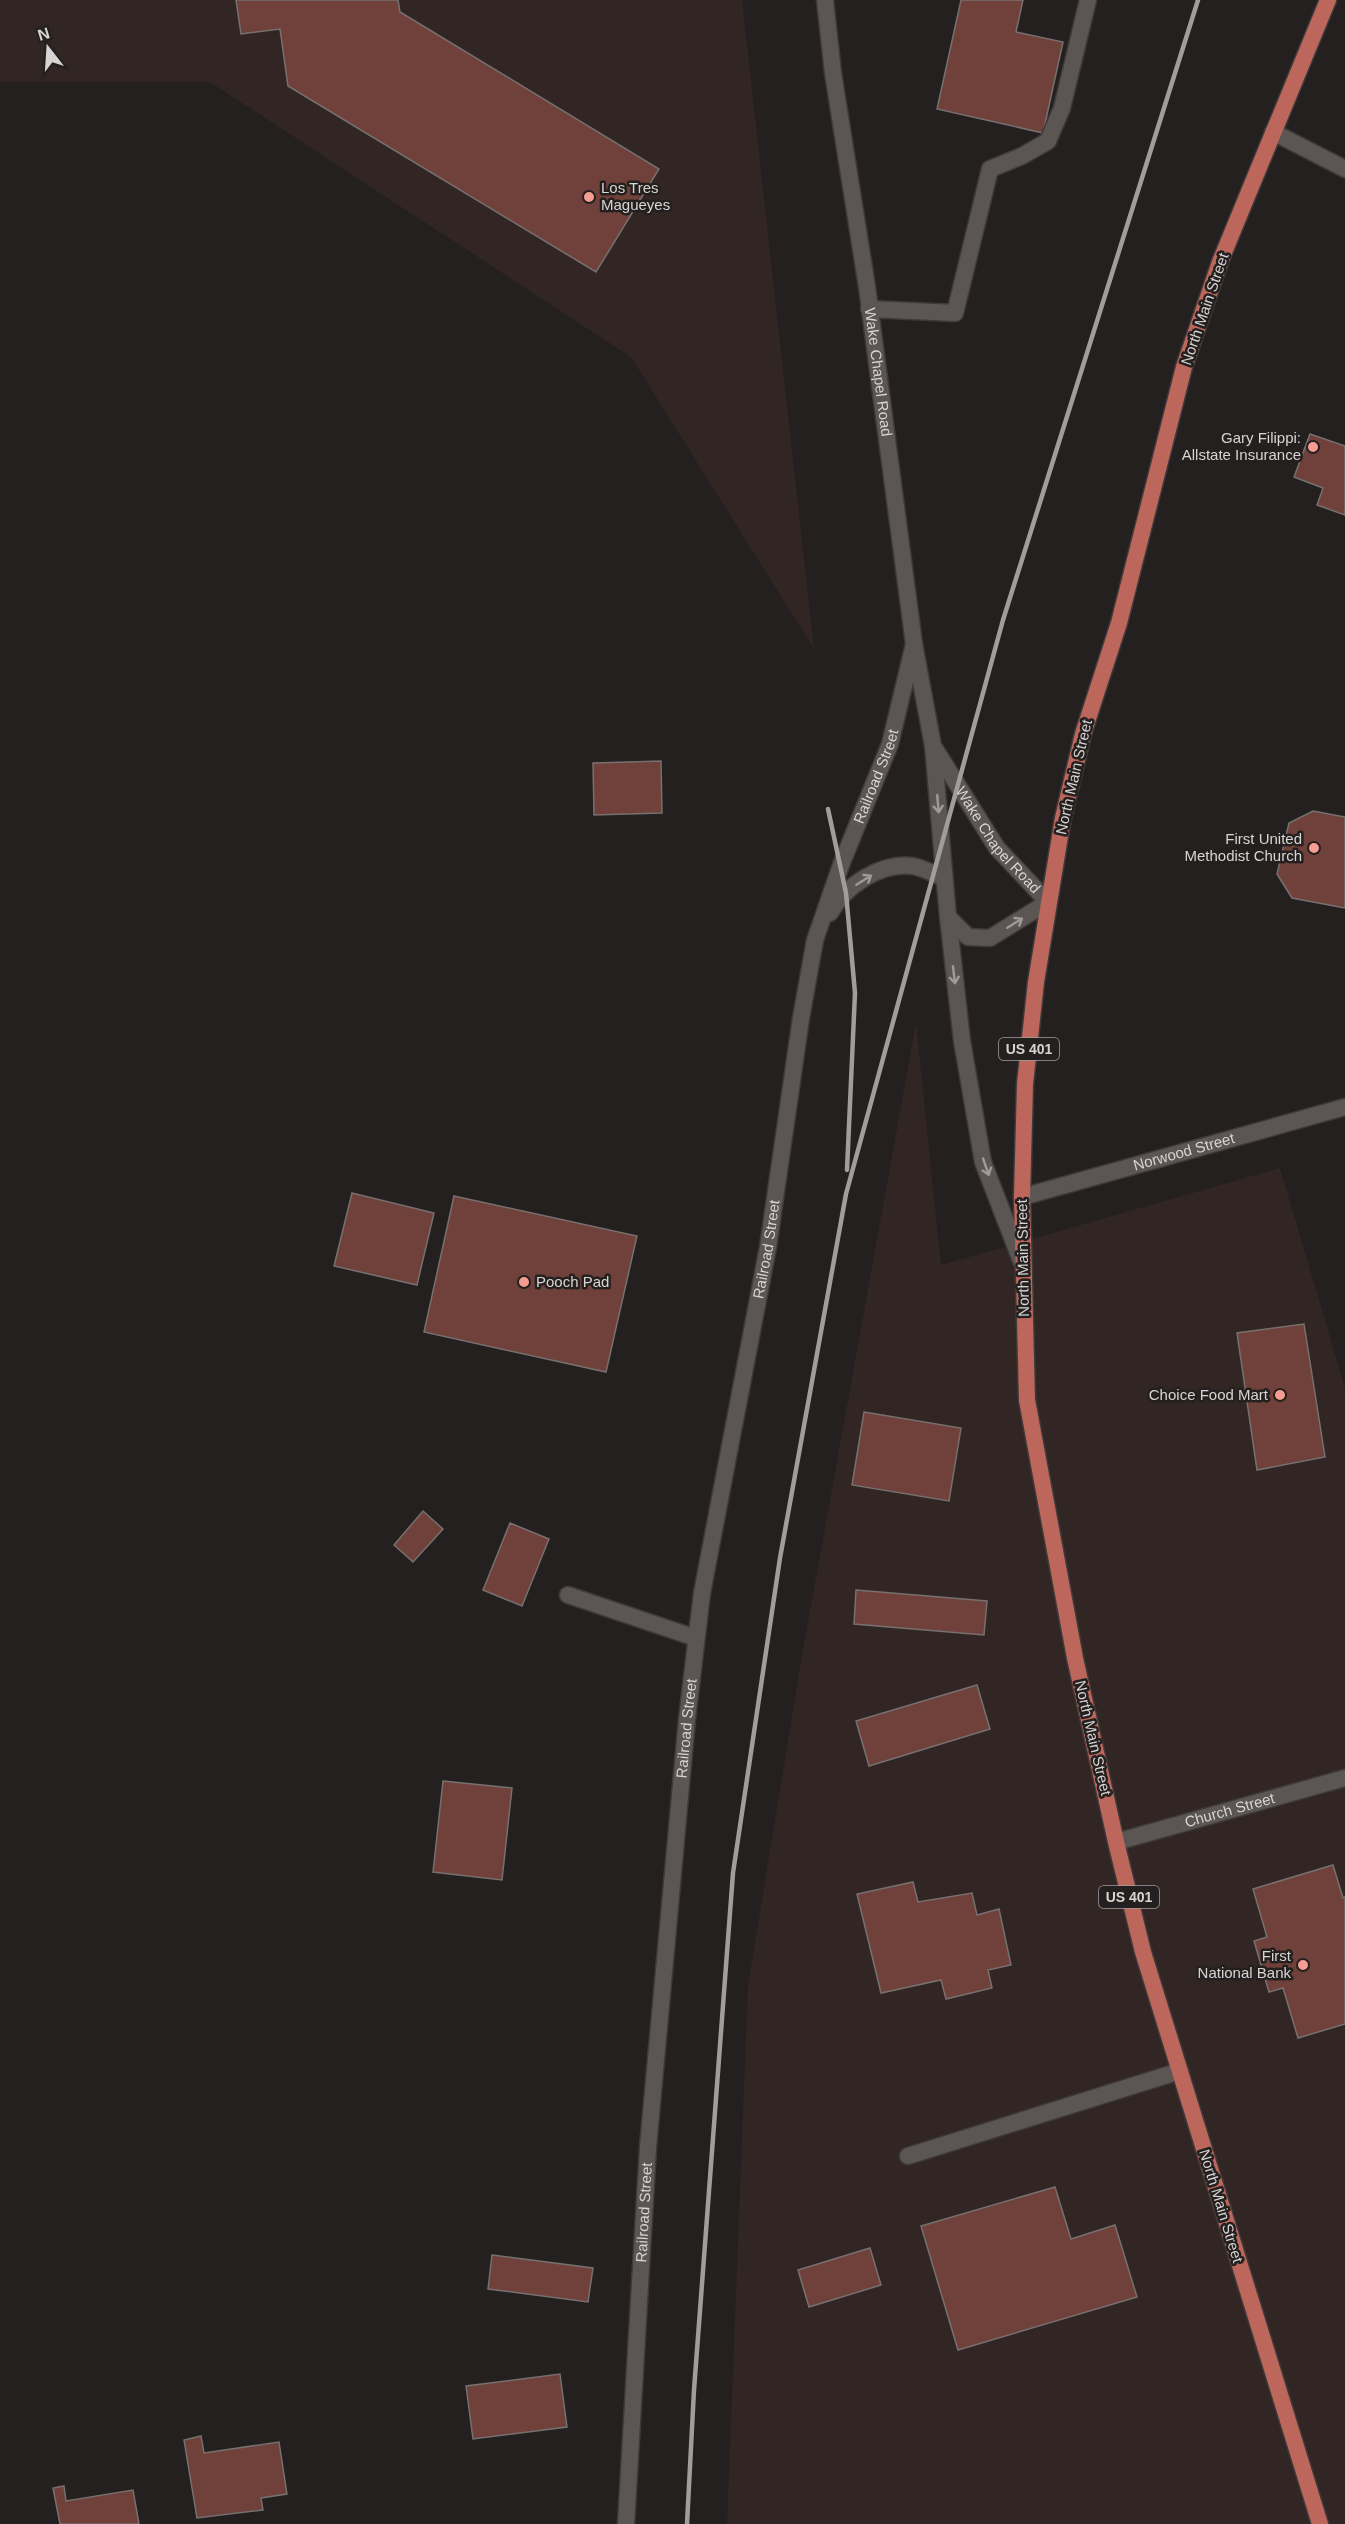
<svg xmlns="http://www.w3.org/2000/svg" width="1345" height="2524" font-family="Helvetica,sans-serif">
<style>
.built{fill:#312624}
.building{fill:#70413b;stroke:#76706f;stroke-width:1.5}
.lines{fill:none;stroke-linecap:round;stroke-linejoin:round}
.service-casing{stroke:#3e3a39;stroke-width:19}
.minor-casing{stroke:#3e3a39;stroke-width:19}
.secondary-casing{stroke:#3e3a39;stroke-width:19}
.primary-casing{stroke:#3e3a39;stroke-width:19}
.service{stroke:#5b5554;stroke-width:16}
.minor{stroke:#5b5554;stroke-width:16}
.secondary{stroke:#5b5554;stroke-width:16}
.primary{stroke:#bc665c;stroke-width:16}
.rail{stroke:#a09d9c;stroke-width:4.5}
.oneway{stroke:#9f9b9a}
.poi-dot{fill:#f59d90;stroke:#24201f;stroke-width:2}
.labels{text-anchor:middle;stroke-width:5;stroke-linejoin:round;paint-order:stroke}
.shield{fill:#24201f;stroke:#a19e9d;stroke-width:1.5}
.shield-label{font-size:14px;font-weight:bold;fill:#d7d4d3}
.poi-label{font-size:15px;fill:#d7d4d3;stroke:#24201f;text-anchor:end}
.street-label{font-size:15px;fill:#d7d4d3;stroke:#24201f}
</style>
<rect width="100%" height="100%" fill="#24201f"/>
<g class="built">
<path d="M0,0h742l72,649 -183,-292 -421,-275h-210z"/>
<path d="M916,1023l25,242 339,-97 65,220v1136h-618l21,-539 55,-335z"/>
</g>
<g class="building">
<path d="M236,0h162l2,12 259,157 -63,103 -308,-186 -8,-57 -39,5z"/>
<path d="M961,0h62l-7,32 47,10 -20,91 -106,-24z"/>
<path d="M1310,434l35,12v69l-28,-10 6,-17 -29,-11z"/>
<path d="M661,761l1,52 -68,2 -1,-52z"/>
<path d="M1313,811l32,6v91l-53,-10 -15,-24 12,-51z"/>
<path d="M352,1193l82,20 -17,72 -83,-19z"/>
<path d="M454,1196l183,40 -31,136 -182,-40z"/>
<path d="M1304,1324l21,133 -68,13 -20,-137z"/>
<path d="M864,1412l97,16 -12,73 -97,-16z"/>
<path d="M423,1511l20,18 -30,33 -19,-17z"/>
<path d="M510,1523l39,16 -27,67 -39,-16z"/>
<path d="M856,1590l131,11 -3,34 -130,-11z"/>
<path d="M977,1685l13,44 -121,37 -13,-45z"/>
<path d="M443,1781l69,7 -10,92 -69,-8z"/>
<path d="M1333,1865l10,33 2,-1v127l-47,14 -15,-50 -14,4 -15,-51 13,-4 -14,-48z"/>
<path d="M913,1882l5,20 54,-9 5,22 22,-6 12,56 -23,5 4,18 -46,11 -5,-19 -60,13 -24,-99z"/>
<path d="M1055,2187l16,52 44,-14 22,72 -179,53 -37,-124z"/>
<path d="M870,2248l11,37 -72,22 -11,-37z"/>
<path d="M492,2255l101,13 -5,34 -100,-13z"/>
<path d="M560,2374l7,53 -94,12 -7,-53z"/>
<path d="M201,2436l3,17 75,-11 8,52 -26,4 2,12 -66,8 -13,-78z"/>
<path d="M64,2486l2,15 67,-11 6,34h-79l-7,-36z"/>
</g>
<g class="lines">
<defs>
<g id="service">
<path d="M869,309l86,4 35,-144 32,-13 26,-15 14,-33 26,-108"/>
<path d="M568,1595l128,43"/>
<path d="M908,2156l272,-85"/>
</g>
<g id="minor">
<path d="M1273,132l72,37"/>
<path d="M830,913c15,-27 50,-51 83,-47 10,2 22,8 31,12"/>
<path id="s1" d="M1022,1197l323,-90"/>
<path id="s2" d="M1116,1842l229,-64"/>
<path id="s3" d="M626,2524l22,-377 39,-428 15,-126 66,-346 33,-229 14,-78 26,-75 49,-121 24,-100"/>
</g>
<g id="secondary">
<path id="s4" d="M825,0l8,73 34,214 47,357 19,102 15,171 14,124 21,121 39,101"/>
<path id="s5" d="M935,749l62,99 51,54 -58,36 -22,-1 -20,-20"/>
</g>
<path id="primary" d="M1320,2524l-177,-572 -27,-110 -41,-184 -48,-258 -5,-203 3,-113 11,-102 27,-164 20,-84 36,-111 65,-256 36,-105 108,-262"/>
</defs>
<use href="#service" class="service-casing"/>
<use href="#minor" class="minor-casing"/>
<use href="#secondary" class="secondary-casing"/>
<use href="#primary" class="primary-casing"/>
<use href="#service" class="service"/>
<use href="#minor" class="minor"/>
<use href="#secondary" class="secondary"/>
<use href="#primary" class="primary"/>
<g class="rail">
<path d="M828,809l18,84 9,100 -8,177"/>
<path d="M687,2524l7,-134 39,-517 47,-315 66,-364 157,-574 195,-620"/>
</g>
</g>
<defs><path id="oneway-shaft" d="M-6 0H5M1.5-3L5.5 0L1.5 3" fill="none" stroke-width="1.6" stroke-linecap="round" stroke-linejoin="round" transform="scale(1.5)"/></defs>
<g class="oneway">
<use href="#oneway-shaft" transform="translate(938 804) rotate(85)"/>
<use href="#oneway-shaft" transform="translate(864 880) rotate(-32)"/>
<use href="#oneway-shaft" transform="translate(1015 923) rotate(-32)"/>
<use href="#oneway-shaft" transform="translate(954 975) rotate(83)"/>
<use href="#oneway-shaft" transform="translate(986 1167) rotate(71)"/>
</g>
<g class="poi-dot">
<circle cx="589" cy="197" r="6"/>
<circle cx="1313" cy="447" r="6"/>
<circle cx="1314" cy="848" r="6"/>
<circle cx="524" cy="1282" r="6"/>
<circle cx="1280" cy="1395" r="6"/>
<circle cx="1303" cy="1965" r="6"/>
</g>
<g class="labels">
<g class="shield">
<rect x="999" y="1038" width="60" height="22" rx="4.5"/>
<rect x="1099" y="1886" width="60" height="22" rx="4.5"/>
</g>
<g class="shield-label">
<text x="1029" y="1054">US 401</text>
<text x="1129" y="1902">US 401</text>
</g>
<g class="poi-label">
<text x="601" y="193" text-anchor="start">Los Tres<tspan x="601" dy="17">Magueyes</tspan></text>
<text x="1301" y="443">Gary Filippi:<tspan x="1301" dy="17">Allstate Insurance</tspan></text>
<text x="1302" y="844">First United<tspan x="1302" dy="17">Methodist Church</tspan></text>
<text x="536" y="1287" text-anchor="start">Pooch Pad</text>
<text x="1268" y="1400">Choice Food Mart</text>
<text x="1291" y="1961">First<tspan x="1291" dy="17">National Bank</tspan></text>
</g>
<g class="street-label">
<text transform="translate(1205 309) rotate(-71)" y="5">North Main Street</text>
<text dy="5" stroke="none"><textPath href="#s4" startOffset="376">Wake Chapel Road</textPath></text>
<text dy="5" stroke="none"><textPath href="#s3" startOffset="1772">Railroad Street</textPath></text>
<text transform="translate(1074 777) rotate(-77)" y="5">North Main Street</text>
<text dy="5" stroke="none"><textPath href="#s5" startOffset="111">Wake Chapel Road</textPath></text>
<text dy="5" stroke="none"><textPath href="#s1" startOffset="168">Norwood Street</textPath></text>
<text dy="5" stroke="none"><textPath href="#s3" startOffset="1284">Railroad Street</textPath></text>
<text transform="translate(1023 1258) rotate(-91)" y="5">North Main Street</text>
<text dy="5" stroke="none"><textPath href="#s3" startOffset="798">Railroad Street</textPath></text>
<text transform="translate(1093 1738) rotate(77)" y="5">North Main Street</text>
<text dy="5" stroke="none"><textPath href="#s2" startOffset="118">Church Street</textPath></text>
<text transform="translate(1221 2206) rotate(73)" y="5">North Main Street</text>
<text dy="5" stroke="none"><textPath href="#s3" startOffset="312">Railroad Street</textPath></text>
</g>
</g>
<g transform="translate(48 48) rotate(343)" stroke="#24201f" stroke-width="4.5" paint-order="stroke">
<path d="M0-4.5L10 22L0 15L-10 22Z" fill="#d7d4d3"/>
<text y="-9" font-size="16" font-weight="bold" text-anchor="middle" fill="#d7d4d3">N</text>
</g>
</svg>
